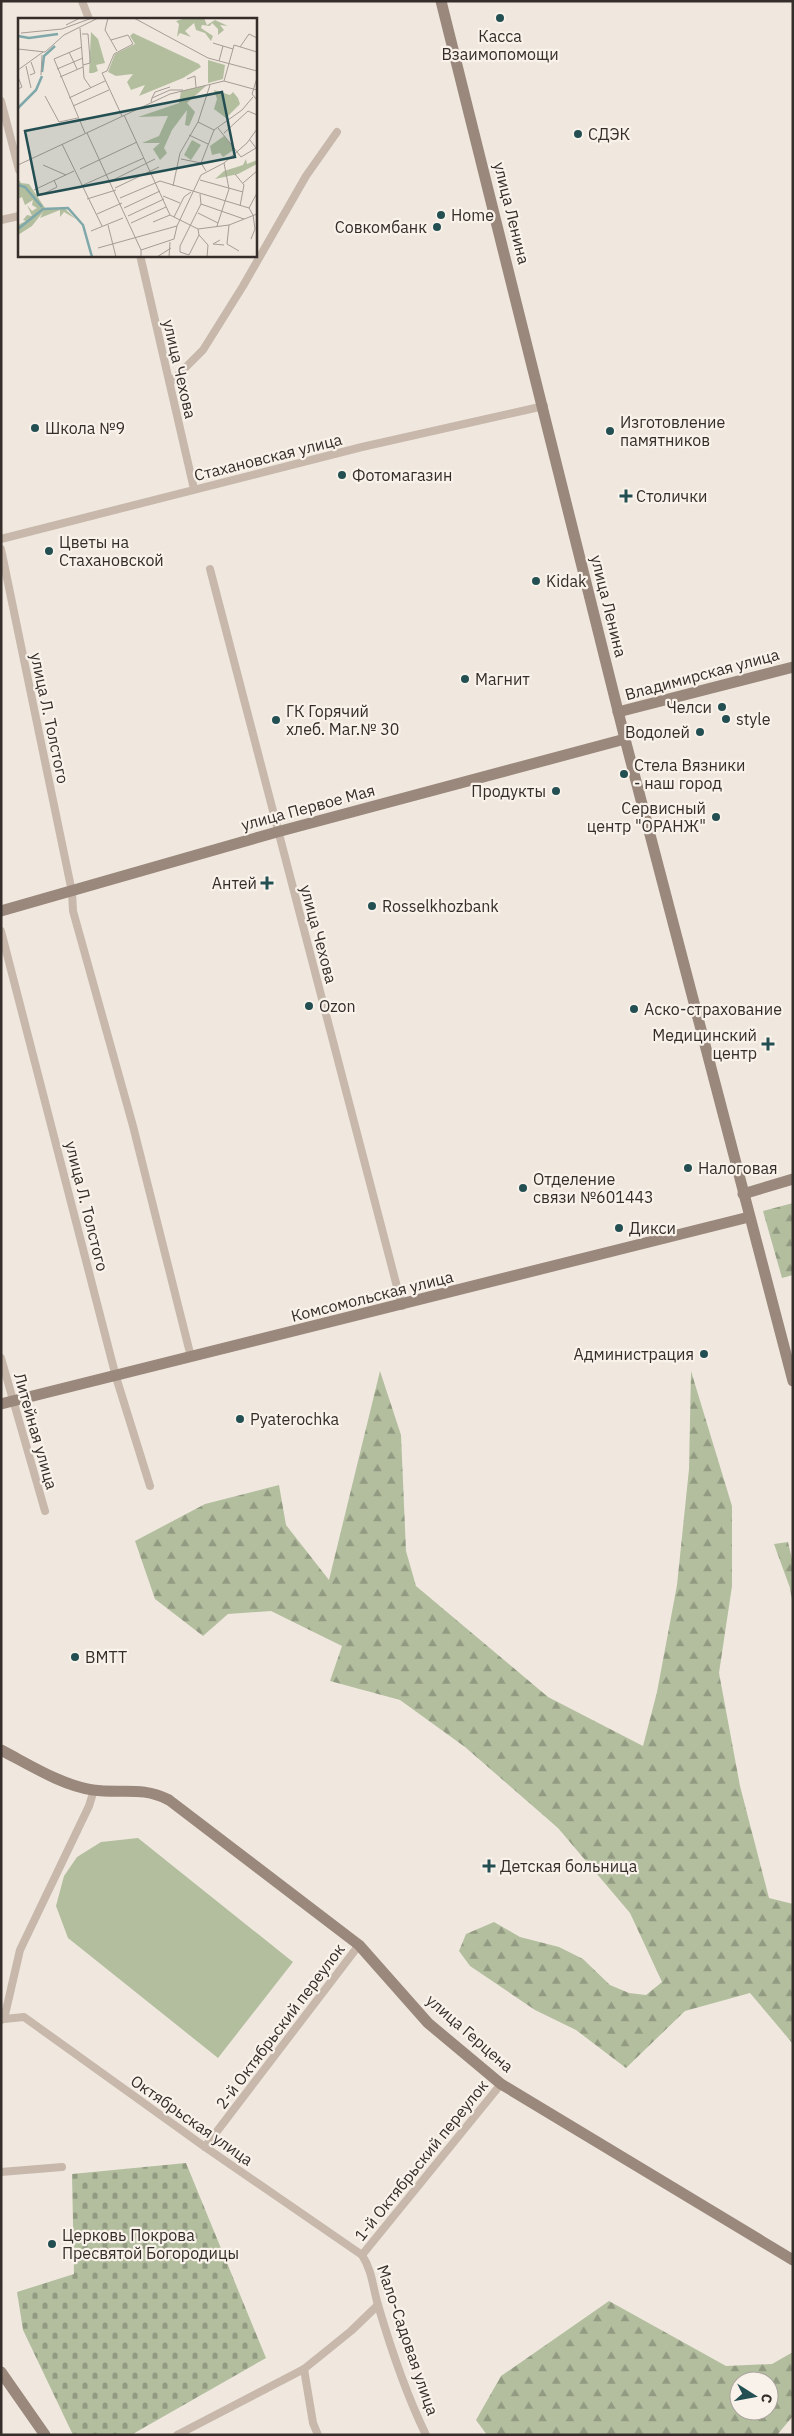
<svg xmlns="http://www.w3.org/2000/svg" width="794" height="2436" font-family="'IBM Plex Sans',sans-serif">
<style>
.forest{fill:url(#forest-firs);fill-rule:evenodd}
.cemetery{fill:url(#cemetery-stones)}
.garden{fill:#b3be9f}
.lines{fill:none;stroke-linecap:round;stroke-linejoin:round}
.street{stroke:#c7b8ab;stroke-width:8}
.secondary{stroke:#9a887c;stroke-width:11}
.poi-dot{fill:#234f53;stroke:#f8f2ea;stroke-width:2}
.labels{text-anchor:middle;stroke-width:4.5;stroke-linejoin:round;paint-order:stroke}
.poi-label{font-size:16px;fill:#352d29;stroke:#f8f2ea;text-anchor:start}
.street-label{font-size:16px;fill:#352d29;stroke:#f8f2ea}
.inset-river{fill:none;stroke:#7fa8aa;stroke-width:2.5}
.inset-road{fill:none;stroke:#a59d96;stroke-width:1}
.view{fill:#234f53;fill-opacity:0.15;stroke:#234f53;stroke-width:2.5}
.inset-edge{fill:none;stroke:#352d29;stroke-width:2.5}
</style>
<defs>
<pattern id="forest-firs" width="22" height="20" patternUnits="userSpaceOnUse" patternTransform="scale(1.25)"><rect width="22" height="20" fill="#b3be9f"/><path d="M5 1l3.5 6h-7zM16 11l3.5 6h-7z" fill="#929b82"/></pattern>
<pattern id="cemetery-stones" width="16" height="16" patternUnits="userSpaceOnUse" patternTransform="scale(1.25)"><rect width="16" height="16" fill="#b3be9f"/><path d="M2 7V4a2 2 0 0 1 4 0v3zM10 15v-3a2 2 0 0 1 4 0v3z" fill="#929b82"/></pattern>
</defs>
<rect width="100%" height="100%" fill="#f0e8de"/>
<g class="forest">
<path d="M793,1203v72l-11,3 -19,-67z"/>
<path d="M380,1371l21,64 5,116 10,35 132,111 95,49 14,-54 20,-107 12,-116 2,-98 41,135v80l-13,87 21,113 29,112 24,6v140l-43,-51 -65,18 -59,57 -50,-38 -41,-20 -65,-44 -11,-15 7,-17 28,-12 26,15 39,10 24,12 27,26 19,8 17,2 16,-13 -32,-69 -72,-85 -93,-81 -65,-47 -70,-19 12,-35 -71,-35 -43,3 -25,22 -48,-37 -20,-58 70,-37 74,-19 7,40 43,55z"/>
<path d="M788,1542l5,22v42l-3,-18 -16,-44z"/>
<path d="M609,2301l117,65 46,-2 21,-12v64l-16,19h-290l-11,-15 25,-44zM739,2381h30v30h-30z"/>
</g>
<path class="cemetery" d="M186,2163l80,195 -135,77h-58l-50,-105 -6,-38 57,-18 -2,-100z"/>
<path class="garden" d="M138,1838l155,124 -75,96 -150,-120 -12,-32 8,-30 13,-19 24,-15z"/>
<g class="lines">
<g class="street">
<path d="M82,1l7,18"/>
<path d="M1,101l18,69"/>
<path d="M1,220l18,-4"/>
<path d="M140,255l54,234"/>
<path d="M170,383l33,-33 40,-64 63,-110 31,-44"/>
<path d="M1,539l361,-92 182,-41"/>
<path d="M1,549l71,343 1,19 60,215 58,231"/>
<path d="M210,569l192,737"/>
<path d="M1,931l115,446 34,109"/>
<path d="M1,1358l44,153"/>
<path d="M4,2019l20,-2 181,130 157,108c10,15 11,33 16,50 13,44 28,89 48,130"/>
<path d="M1,2020l3,-1 16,-69 69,-144 5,-16"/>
<path d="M205,2147l154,-202"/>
<path d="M1,2172l61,-5"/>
<path d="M362,2255l139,-171"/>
<path d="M304,2369l9,54 5,12"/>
<path d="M177,2435l127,-66 47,-38 27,-26"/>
</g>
<g class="secondary">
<path d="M441,1l184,738 168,642"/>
<path d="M618,712l175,-45"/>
<path d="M1,911l276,-79 348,-93"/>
<path d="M743,1194l50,-15"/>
<path d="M1,1404l748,-187"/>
<path d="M1,1750c29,15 60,35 92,40 29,4 49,-4 76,10l190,145 69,78 73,61 292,176"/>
<path d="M1,2372l44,63"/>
</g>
</g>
<g class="poi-dot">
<circle cx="500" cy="18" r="5"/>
<circle cx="578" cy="134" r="5"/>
<circle cx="441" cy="215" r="5"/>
<circle cx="437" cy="227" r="5"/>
<circle cx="35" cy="428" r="5"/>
<circle cx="610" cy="431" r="5"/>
<circle cx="342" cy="475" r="5"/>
<path d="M623.5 488.5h5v5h5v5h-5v5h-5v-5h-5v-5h5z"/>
<circle cx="49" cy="551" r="5"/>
<circle cx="536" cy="581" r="5"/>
<circle cx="465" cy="679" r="5"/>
<circle cx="722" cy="707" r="5"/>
<circle cx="726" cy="719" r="5"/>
<circle cx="276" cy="720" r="5"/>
<circle cx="700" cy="732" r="5"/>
<circle cx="624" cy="774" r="5"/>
<circle cx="556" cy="791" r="5"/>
<circle cx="716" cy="817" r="5"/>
<path d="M264.5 875.5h5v5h5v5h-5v5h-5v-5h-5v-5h5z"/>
<circle cx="372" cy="906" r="5"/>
<circle cx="309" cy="1006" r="5"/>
<circle cx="634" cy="1009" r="5"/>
<path d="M765.5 1036.5h5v5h5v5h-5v5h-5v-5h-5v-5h5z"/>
<circle cx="688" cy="1168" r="5"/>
<circle cx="523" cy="1188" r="5"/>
<circle cx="619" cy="1228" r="5"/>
<circle cx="704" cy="1354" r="5"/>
<circle cx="240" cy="1419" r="5"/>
<circle cx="75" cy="1657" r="5"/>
<path d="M486.5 1858.5h5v5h5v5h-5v5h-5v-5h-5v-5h5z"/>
<circle cx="52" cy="2244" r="5"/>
</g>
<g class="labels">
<g class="poi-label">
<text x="500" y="42" text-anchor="middle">Касса<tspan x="500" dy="18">Взаимопомощи</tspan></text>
<text x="588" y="140">СДЭК</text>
<text x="451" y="221">Home</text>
<text x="427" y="233" text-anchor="end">Совкомбанк</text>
<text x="620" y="428">Изготовление<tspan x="620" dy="18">памятников</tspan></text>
<text x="45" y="434">Школа №9</text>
<text x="352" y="481">Фотомагазин</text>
<text x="636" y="502">Столички</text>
<text x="59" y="548">Цветы на<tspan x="59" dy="18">Стахановской</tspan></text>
<text x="546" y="587">Kidak</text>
<text x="475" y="685">Магнит</text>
<text x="712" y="713" text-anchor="end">Челси</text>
<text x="286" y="717">ГК Горячий<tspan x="286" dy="18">хлеб. Маг.№ 30</tspan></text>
<text x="736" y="725">style</text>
<text x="690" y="738" text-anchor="end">Водолей</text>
<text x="634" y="771">Стела Вязники<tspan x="634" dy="18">- наш город</tspan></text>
<text x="546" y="797" text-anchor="end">Продукты</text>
<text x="706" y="814" text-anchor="end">Сервисный<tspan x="706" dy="18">центр "ОРАНЖ"</tspan></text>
<text x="257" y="889" text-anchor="end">Антей</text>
<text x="382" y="912">Rosselkhozbank</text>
<text x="319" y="1012">Ozon</text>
<text x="644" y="1015">Аско-страхование</text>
<text x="757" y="1041" text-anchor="end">Медицинский<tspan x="757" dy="18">центр</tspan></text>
<text x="698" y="1174">Налоговая</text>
<text x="533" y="1185">Отделение<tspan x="533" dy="18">связи №601443</tspan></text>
<text x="629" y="1234">Дикси</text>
<text x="694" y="1360" text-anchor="end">Администрация</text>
<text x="250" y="1425">Pyaterochka</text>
<text x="85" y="1663">ВМТТ</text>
<text x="500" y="1872">Детская больница</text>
<text x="62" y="2241">Церковь Покрова<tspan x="62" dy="18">Пресвятой Богородицы</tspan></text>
</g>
<g class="street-label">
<text transform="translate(512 213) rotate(76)" y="6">улица Ленина</text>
<text transform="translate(180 369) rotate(77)" y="6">улица Чехова</text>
<text transform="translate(268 457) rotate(-14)" y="6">Стахановская улица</text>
<text transform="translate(609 606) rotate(76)" y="6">улица Ленина</text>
<text transform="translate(702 674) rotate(-15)" y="6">Владимирская улица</text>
<text transform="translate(50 718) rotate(78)" y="6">улица Л. Толстого</text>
<text transform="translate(308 807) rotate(-15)" y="6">улица Первое Мая</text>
<text transform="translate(319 934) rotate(75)" y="6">улица Чехова</text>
<text transform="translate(87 1206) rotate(76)" y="6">улица Л. Толстого</text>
<text transform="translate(372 1296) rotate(-14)" y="6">Комсомольская улица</text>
<text transform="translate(36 1431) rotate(74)" y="6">Литейная улица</text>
<text transform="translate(280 2026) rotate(-53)" y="6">2-й Октябрьский переулок</text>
<text transform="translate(470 2033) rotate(41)" y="6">улица Герцена</text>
<text transform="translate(192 2120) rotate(35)" y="6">Октябрьская улица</text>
<text transform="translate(421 2160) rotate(-51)" y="6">1-й Октябрьский переулок</text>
<text transform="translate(408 2340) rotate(71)" y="6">Мало-Садовая улица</text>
</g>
</g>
<g transform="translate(18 18)">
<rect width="239" height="239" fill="#f0e8de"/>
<path d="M168,0h18l3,7 8,-5 13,6 -8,-1 4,5 -6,5v-6l-6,-6 -2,3 -8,-1 -1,3 12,8 -2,5 -6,-8 -9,-3 -2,-7 -9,8 6,6 -11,-4 -3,4 2,-13 -3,-3zM73,14l7,7 7,24 -9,2 2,6 -5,2h-4zM115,15l66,31 2,3 -18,11 -44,18 6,-11 -14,5 -4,-8 6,-8 -17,2 -8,-4 7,-18 20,-10 -5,-8zM189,67l-20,18 8,9 -6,14 -4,-1 2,-15 -15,20 -8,18 3,5 -7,7 -7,-11 7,-6h-18l17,-7 9,-20 -30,1 41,-14 2,-12zM196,72l16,5 3,-3 5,6 2,6 -14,14 -12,-9 3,-10zM228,141l1,5 10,-4v4l-19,10 -23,5 9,-8 19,-6zM0,161l3,4 8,1 16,24h19l12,11 -12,-7 -4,5v-7l-20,8 3,-6 -11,14 -14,9v-10l8,-4 -3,-1 4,-5 5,1 -5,-11 5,6 5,-3 -5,-3 1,-5 -8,5 -3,-8 -4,2z" fill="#b3be9f"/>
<path d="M190,42l17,5 -2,14 -15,4zM206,118l11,13 -12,8 -3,-4 -8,2 -2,-9z" fill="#b3be9f"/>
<path d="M174,122l9,5 -10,15 -7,-5z" fill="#b3be9f"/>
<path class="inset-river" d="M0,18l11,2 29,-4M24,54l2,-16 11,-10M0,90l18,-18 6,-14M0,167l7,2 17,20M0,211l25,-20 25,-1 15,17 9,32"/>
<path class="inset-road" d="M90,0l-3,12 12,21M116,0l74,40 49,13M48,7l14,-7M62,10l4,50 7,10M3,15l41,-4 30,-11M64,16h6l2,25v4l-7,2M93,22l17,-5 5,9 -19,10 -7,17 -5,2 20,43M195,25l20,6M64,29l-28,12 31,74M222,29l9,-13 8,4M0,31l27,3 19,-17 34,-17M215,31l1,-4 23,7M51,34l8,17M201,43l4,-15M8,48l5,22M39,51l26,-11M0,52l25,-18M12,57l5,-2 -4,-11M23,57l1,-20M0,59l4,10 -4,2M42,59l23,-10M239,60l-5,16 5,6M169,61l8,-3 1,11M206,63l9,-32M27,78l14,26 19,-4M51,80l36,-17M134,80l3,-6 15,-5M133,84l1,-4 18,-8h13M55,88l36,-16M106,97l46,100 28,14 31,-4 28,-11M180,104l16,8M200,110l23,29 15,-9 -6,-8M196,112l28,-20 11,-13M69,115l54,117M206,115l24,-22 9,4M171,117l19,9M44,126l40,82M163,141l20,4 5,8M183,145l13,-33M0,147l152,-71 54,-13 33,9M25,147l23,10M62,151l57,-27M217,156l9,11 -4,21M182,162l43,12M93,163l44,-22M225,165l14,-12M63,168l63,-28M155,168l7,-33 18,-31 12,-37M97,170l44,-21M16,172l40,-19M23,177l16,-8 -3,-7M145,178l17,7M102,180l40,-17 89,27 4,7M69,181l29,-9M183,186l43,15M106,190l36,-17M231,190l8,-15M180,195l20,10M79,196l25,-11M110,198l36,-17M156,199l10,-20 7,-5M135,204l17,-7M113,205l35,-16M90,207l8,32M211,207l-2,19 12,7M199,208l12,-37 -5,-26M73,213l32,-13M181,217l9,10 -1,12M156,221l3,-13 24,-51 23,-12 23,-20 10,-14M233,221l4,-10 -2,-14M202,222l-7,4 11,1M80,230l79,-22M171,237l-9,-3v-6l21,-42 -1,-10M171,237l10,-20 -1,-6M123,239v-7l33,-11M139,239l14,-9M151,239l1,-15"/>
<path class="view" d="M204,74l13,65 -197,38 -13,-64z"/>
<rect width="239" height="239" class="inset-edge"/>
</g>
<rect width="794" height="2436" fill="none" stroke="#352d29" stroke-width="5"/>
<g transform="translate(754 2396) rotate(101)"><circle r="24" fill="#f8f2ea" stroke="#aaa39d"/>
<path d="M0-4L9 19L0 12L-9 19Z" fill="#234f53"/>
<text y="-8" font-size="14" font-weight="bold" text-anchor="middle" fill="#352d29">С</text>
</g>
</svg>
